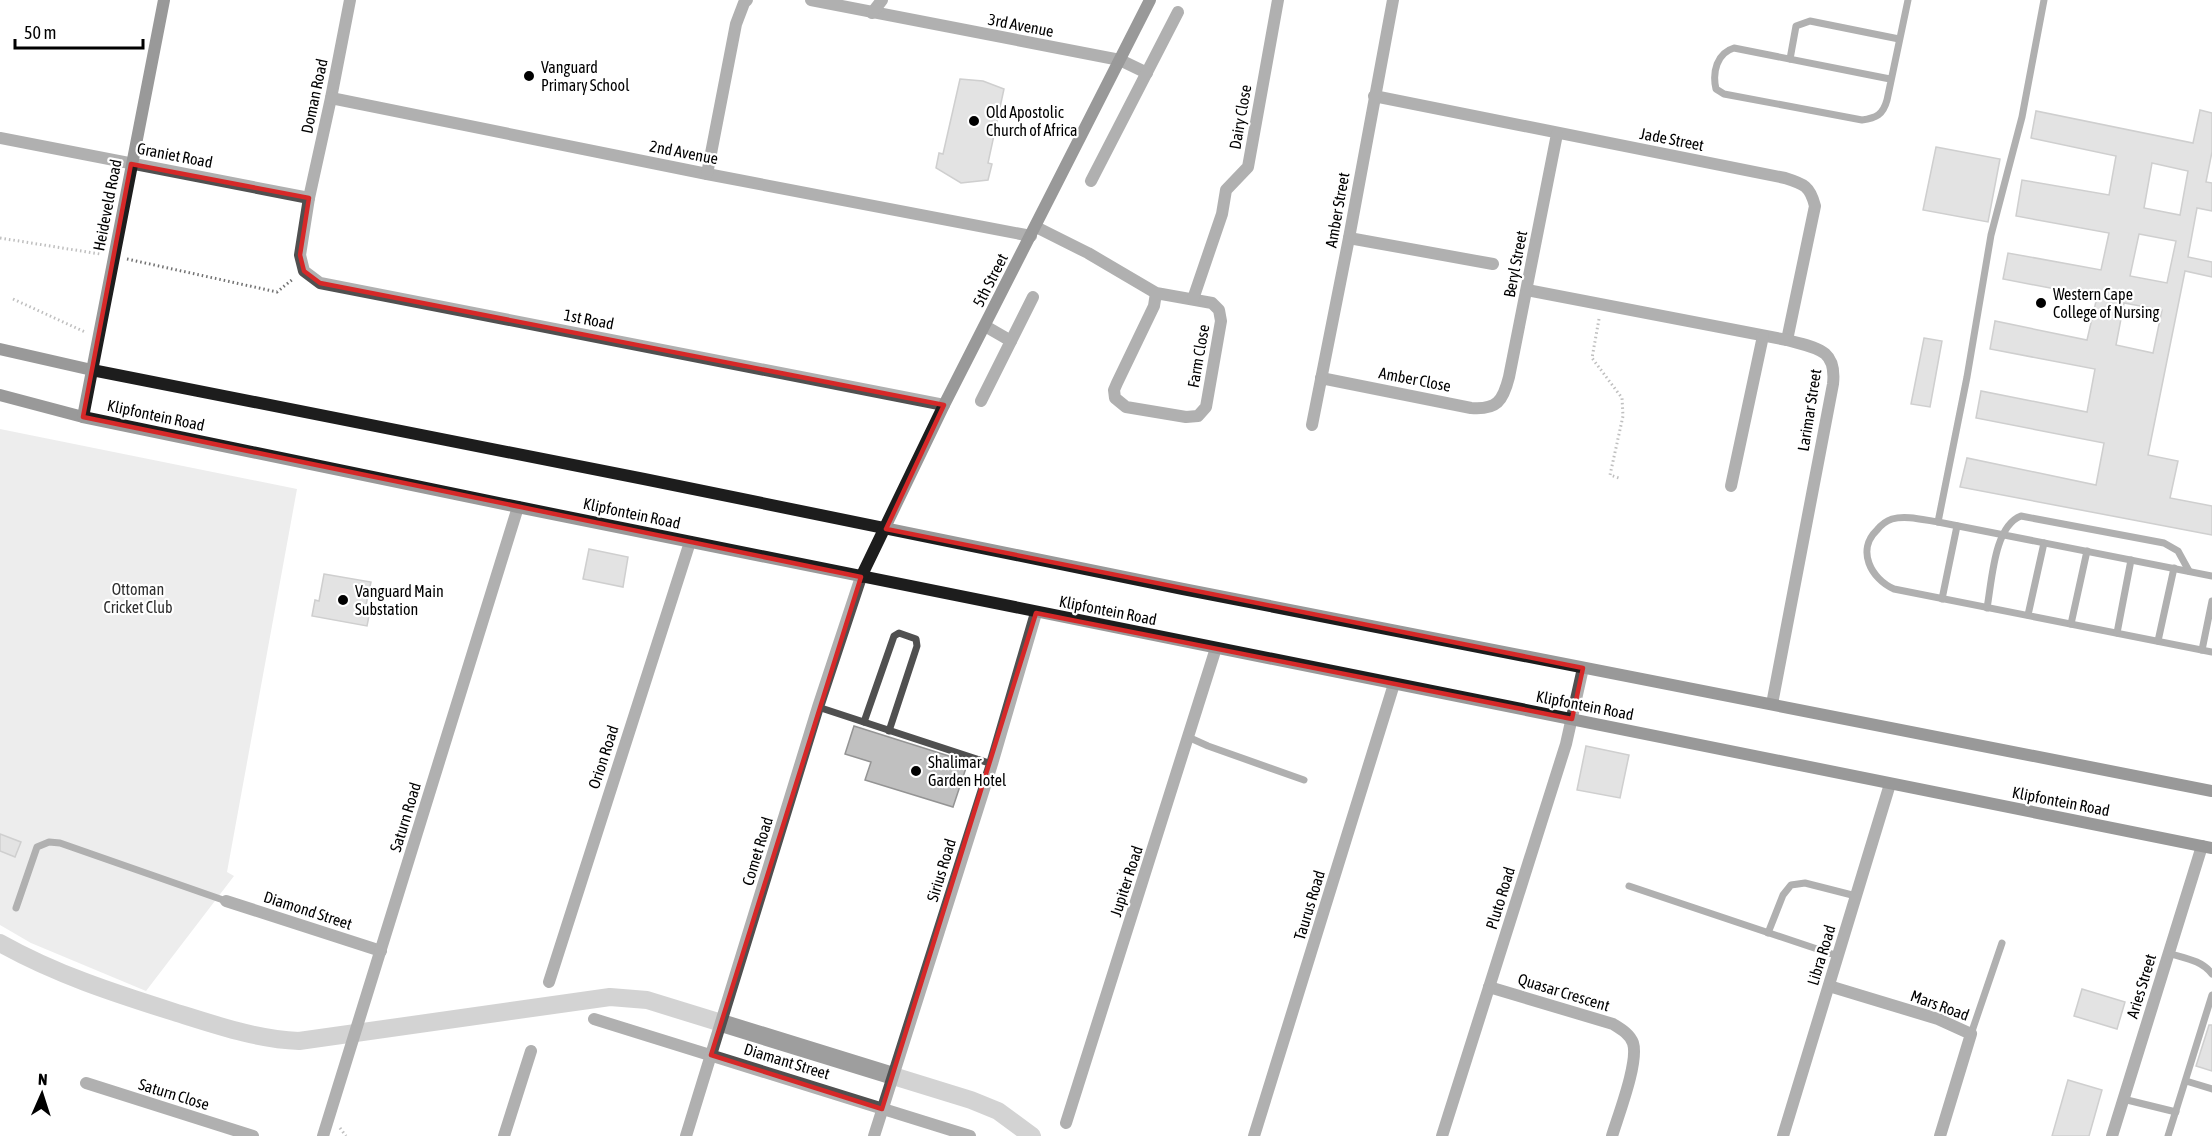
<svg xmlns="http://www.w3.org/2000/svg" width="2212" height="1136" font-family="'Asap Condensed',sans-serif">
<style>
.green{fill:#d7d7d7}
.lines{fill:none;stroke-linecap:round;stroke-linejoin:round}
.canal{stroke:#9e9e9e;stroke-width:18}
.building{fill:#c0c0c0;stroke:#949494;stroke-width:1.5;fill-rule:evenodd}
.path{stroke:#727272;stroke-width:3;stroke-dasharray:1.5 3;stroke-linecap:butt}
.lane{stroke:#505050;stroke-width:7}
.street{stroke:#505050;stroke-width:12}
.secondary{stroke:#1d1d1d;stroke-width:12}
.marked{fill:none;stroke:#d62828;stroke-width:4.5;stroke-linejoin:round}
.poi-dot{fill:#000;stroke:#fff;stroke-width:2}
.labels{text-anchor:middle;stroke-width:4.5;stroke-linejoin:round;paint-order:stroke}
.street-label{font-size:16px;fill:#000;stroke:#fff}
.poi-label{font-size:16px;fill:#000;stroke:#fff;text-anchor:start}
.park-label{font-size:16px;fill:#2e2e2e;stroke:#fff}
</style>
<rect width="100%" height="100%" fill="#fff"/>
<path class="green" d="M0,429l297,60 -70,383 7,4 -88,115 -115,-48 -31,-18z"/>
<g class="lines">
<path class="canal" d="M0,943c55,31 114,50 174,69 42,13 81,27 125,29l311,-44 37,3 324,100 27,11 34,25"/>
</g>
<g class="building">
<path d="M960,79l23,2 21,8 -16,74 4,1 -4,16 -27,3 -25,-15 3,-15 4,1z"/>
<path d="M2200,110l12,3v39l-6,30 6,1v28l-15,-3 -9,49 24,5v15l-27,-6 -37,184 30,6 -8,37 42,8v29l-252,-48 7,-29 129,27 8,-42 -128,-25 5,-27 106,21 8,-43 -105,-20 5,-28 92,19 10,-43 -94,-18 5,-26 93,17 8,-37 -93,-17 6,-36 87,15 7,-39 -85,-18 5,-27 157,32zM2152,163l36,8 -8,44 -36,-7zM2139,234l37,7 -9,42 -37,-7zM2124,303l38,7 -9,43 -37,-8z"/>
<path d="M1936,147l64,12 -12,63 -65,-12z"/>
<path d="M1924,338l18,3 -12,66 -19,-3z"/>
<path d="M589,549l39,8 -5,30 -40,-8z"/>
<path d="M324,574l47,8 -6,28 5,1 -3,15 -55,-10 3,-16 4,1z"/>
<path d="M854,726l114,36 -15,45 -88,-27 6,-18 -26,-8z"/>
<path d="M1586,746l43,9 -9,43 -43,-8z"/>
<path d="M0,834l21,8 -6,15 -15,-6z"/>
<path d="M2082,989l43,13 -8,27 -43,-13z"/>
<path d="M2209,1025h3v46l-16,-5z"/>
<path d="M2068,1080l34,10 -13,46h-37z"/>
</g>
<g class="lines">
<g class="path">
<path d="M0,238l100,16"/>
<path d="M127,259l150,33 16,-13"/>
<path d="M13,299l72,33"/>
<path d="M1599,319l-7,39 30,40 1,18 -13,59 9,3"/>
<path d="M340,1128l6,8"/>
</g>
<g class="lane">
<path d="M1790,59l6,-33 14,-5 89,18"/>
<path d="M1890,79l-156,-31c-17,5 -22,24 -18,41l8,5 138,26c14,-2 21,-5 25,-20l21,-100"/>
<path d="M1938,522l29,-145 24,-142 31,-118 22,-117"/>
<path d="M2212,576l-274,-54c-14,-2 -32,-7 -46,-3 -6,2 -11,6 -15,11 -21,20 -6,49 17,59l318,63"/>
<path d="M1942,599l15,-73"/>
<path d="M1987,608c5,-27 7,-82 34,-92l143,27 14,8 11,20"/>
<path d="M2028,615l16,-72"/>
<path d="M2071,624l16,-73"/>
<path d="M2117,633l14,-73"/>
<path d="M2158,641l16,-73"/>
<path d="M2202,650l10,-49"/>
<path d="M818,707l174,57"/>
<path d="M864,722l30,-86 5,-3 17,6 1,7 -28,85"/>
<path d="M1188,737l20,9 96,34"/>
<path d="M1629,886l209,70"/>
<path d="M16,908l21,-61 12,-5 11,1 166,58"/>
<path d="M1768,933l15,-38 8,-10 14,-2 51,13"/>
<path d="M2168,953c16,5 34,7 44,21"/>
<path d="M1971,1034l31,-91"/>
<path d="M2186,1081l26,8"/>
<path d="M2123,1099l53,13"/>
<path d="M2168,1136l44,-141"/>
</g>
<g class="street">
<path d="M350,0l-19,98 -22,100 -9,57 4,16 16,12 624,122"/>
<path d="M811,0l309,60 27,13"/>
<path d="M872,13l10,-13"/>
<path d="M1374,96l411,82c19,6 25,8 30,28l-28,134"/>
<path d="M331,98l376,76 324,62"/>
<path d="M0,138l309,60"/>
<path d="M707,174l29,-150 8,-21 3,-3"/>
<path d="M1091,181l87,-169"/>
<path d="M1036,227l52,26 68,40 56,10 7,7 2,11 -15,86 -8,9 -12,1 -60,-10 -11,-9 -1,-8 3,-7 37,-77 2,-13"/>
<path d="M1349,238l144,26"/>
<path d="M1527,290l260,50c28,8 50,8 46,44l-61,320"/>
<path d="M1193,299l29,-85 4,-24 22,-23 30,-167"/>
<path d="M985,326l26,15"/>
<path d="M1321,378l150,30c26,2 32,-7 38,-31l48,-243"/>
<path d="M981,401l52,-104"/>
<path d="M1312,425l37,-187 44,-238"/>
<path d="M1731,486l32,-150"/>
<path d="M226,901l155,50"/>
<path d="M549,982l141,-440"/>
<path d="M1829,986l109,33 33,15 -31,102"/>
<path d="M1489,987l124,37c8,5 17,10 20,19 6,19 -15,73 -21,93"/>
<path d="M594,1019l376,117"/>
<path d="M86,1083l167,53"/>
<path d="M1066,1123l150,-475"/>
<path d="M323,1136l195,-629"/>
<path d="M504,1136l27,-85"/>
<path d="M686,1136l132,-429 43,-130"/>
<path d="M874,1136l118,-372 44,-151"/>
<path d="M1254,1136l140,-452"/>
<path d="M1442,1136l124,-392 17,-76"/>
<path d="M1783,1136l107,-352"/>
<path d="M2112,1136l90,-290"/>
</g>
<g class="secondary">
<path d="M0,349l92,21 552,109 539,110 1029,202"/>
<path d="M0,395l83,22 435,90 1694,341"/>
<path d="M83,417l81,-417"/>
<path d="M861,577l83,-172 206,-405"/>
</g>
</g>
<path d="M0 0H2212V1136H0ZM131,164l178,34 -9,57 4,16 16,12 624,122 -58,124 697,139 -11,51 -536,-106 -154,496 -171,-54 150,-478 -778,-160z" fill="#fff" fill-opacity=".55" fill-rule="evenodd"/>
<path class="marked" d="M131,164l178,34 -9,57 4,16 16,12 624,122 -58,124 697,139 -11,51 -536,-106 -154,496 -171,-54 150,-478 -778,-160z"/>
<g class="poi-dot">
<circle cx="529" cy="76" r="6"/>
<circle cx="974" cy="121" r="6"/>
<circle cx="2041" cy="303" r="6"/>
<circle cx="343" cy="600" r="6"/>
<circle cx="916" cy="771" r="6"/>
</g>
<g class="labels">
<g class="street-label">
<text transform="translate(1021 25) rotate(11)" y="6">3rd Avenue</text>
<text transform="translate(314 96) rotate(-78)" y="6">Doman Road</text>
<text transform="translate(1240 117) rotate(-80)" y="6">Dairy Close</text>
<text transform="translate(1672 139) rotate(11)" y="6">Jade Street</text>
<text transform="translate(684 152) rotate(11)" y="6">2nd Avenue</text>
<text transform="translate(175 155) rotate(11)" y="6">Graniet Road</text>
<text transform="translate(107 205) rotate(-79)" y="6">Heideveld Road</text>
<text transform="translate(1337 210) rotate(-80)" y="6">Amber Street</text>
<text transform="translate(1515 264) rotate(-79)" y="6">Beryl Street</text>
<text transform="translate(990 280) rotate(-63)" y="6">5th Street</text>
<text transform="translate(589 319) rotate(11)" y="6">1st Road</text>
<text transform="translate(1198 356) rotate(-80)" y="6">Farm Close</text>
<text transform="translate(1415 379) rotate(11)" y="6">Amber Close</text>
<text transform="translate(1809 410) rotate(-81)" y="6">Larimar Street</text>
<text transform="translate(156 415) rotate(12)" y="6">Klipfontein Road</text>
<text transform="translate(632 513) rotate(12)" y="6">Klipfontein Road</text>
<text transform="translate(1108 610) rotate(11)" y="6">Klipfontein Road</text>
<text transform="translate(1585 705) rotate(11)" y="6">Klipfontein Road</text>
<text transform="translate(603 757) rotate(-72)" y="6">Orion Road</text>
<text transform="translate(2061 801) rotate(11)" y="6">Klipfontein Road</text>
<text transform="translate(405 817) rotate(-73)" y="6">Saturn Road</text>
<text transform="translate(757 851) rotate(-73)" y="6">Comet Road</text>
<text transform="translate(941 870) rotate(-73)" y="6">Sirius Road</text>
<text transform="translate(1126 881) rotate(-72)" y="6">Jupiter Road</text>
<text transform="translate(1500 898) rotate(-73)" y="6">Pluto Road</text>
<text transform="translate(1309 905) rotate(-73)" y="6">Taurus Road</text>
<text transform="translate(308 910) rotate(18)" y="6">Diamond Street</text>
<text transform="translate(1821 955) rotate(-73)" y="6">Libra Road</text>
<text transform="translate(2141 986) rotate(-73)" y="6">Aries Street</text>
<text transform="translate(1564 992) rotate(17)" y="6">Quasar Crescent</text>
<text transform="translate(1940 1005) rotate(20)" y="6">Mars Road</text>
<text transform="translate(787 1061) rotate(17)" y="6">Diamant Street</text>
<text transform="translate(174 1094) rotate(17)" y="6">Saturn Close</text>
</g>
<g class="poi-label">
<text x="541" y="73">Vanguard<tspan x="541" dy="18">Primary School</tspan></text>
<text x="986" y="118">Old Apostolic<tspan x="986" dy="18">Church of Africa</tspan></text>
<text x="2053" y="300">Western Cape<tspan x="2053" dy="18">College of Nursing</tspan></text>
<text x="355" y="597">Vanguard Main<tspan x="355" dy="18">Substation</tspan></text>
<text x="928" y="768">Shalimar<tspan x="928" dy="18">Garden Hotel</tspan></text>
</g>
<g class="park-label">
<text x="138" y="595">Ottoman<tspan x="138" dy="18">Cricket Club</tspan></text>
</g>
</g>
<g transform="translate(42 1094) rotate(3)" stroke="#ffffff" stroke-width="4.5" paint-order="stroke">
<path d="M0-4.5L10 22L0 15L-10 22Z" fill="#000000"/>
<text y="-9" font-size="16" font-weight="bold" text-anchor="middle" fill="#000000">N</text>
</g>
<path d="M15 39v9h128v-9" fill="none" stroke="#000000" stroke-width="3"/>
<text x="24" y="39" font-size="18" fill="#000000" stroke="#ffffff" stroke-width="4.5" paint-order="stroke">50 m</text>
</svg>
